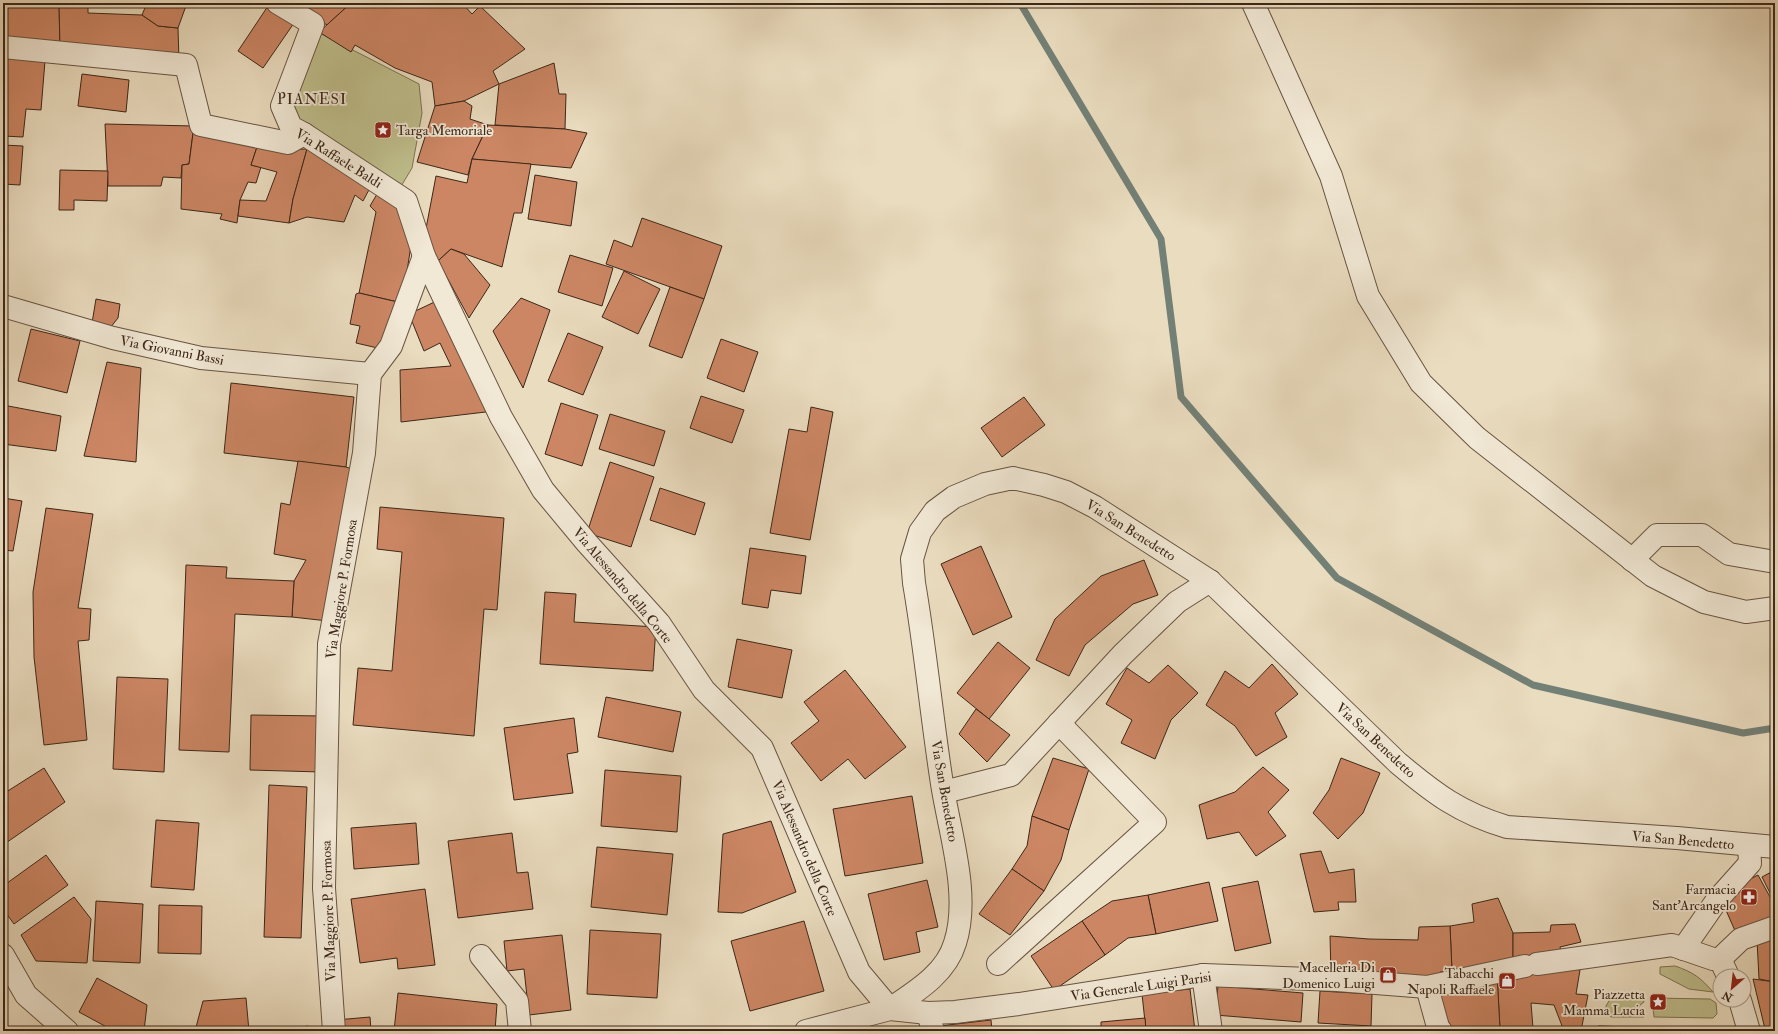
<svg xmlns="http://www.w3.org/2000/svg" width="1778" height="1034" font-family="'IM FELL Double Pica',serif">
<style>
.green{fill:#bfbe8c;stroke:#7e7252}
.lines{fill:none;stroke-linecap:round;stroke-linejoin:round}
.stream{stroke:#738076;stroke-width:7}
.building{fill:#cc8664;stroke:#3c2718}
.minor-casing{stroke:#685442;stroke-width:24}
.minor{stroke:#f1e8d5;stroke-width:22}
.labels{text-anchor:middle;stroke-width:3.5;stroke-linejoin:round;paint-order:stroke}
.poi-label{font-size:14px;fill:#3c2718;stroke:#f1e8d5;text-anchor:end}
.street-label{font-size:14px;fill:#3c2718;stroke:#f1e8d5}
.neighbourhood-label{font-size:15px;letter-spacing:1px;fill:#3c2718;stroke:#f1e8d5}
</style>
<rect width="100%" height="100%" fill="#eadcbf"/>
<filter id="stains"><feTurbulence type="fractalNoise" baseFrequency=".005" numOctaves="4"/><feColorMatrix values="0 0 0 0 .2 0 0 0 0 .09 0 0 0 0 .02 0 0 0 .5 -.17"/></filter>
<radialGradient id="worn" r=".72"><stop offset=".6" stop-color="#630" stop-opacity="0"/><stop offset="1" stop-color="#630" stop-opacity=".3"/></radialGradient>
<g class="green">
<path d="M312,29l107,55 3,29 -10,55 -12,20 -30,-10 -86,-71z"/>
<path d="M1675,966c18,6 26,12 38,26l-24,-3 -29,-15v-7z"/>
<path d="M1612,996l31,1 1,5 -4,3 -2,4 6,2v6h-33l-5,-5v-6z"/>
<path d="M1652,998l58,1 6,4 1,11 -4,4 -59,-1z"/>
</g>
<g class="lines">
<path class="stream" d="M1020,3l141,236 20,158 156,181 196,107 210,48 32,-5"/>
</g>
<g class="building">
<path d="M3,3h56l1,46 -57,-6z"/>
<path d="M59,3h29v10l54,2 16,11 20,2 1,33 -119,-12z"/>
<path d="M147,3h40l-9,25 -20,-2 -16,-11z"/>
<path d="M302,3h49l-24,22 -28,-18z"/>
<path d="M351,3h111l10,11 8,-8 45,43 -32,22 6,13 -35,17 -29,5 -3,-24 -37,-14 -40,-23 -4,7 -32,-20z"/>
<path d="M268,6l26,17 -31,45 -25,-17z"/>
<path d="M3,57l42,4 -4,49 -15,-1 -3,28 -20,-1z"/>
<path d="M554,63l5,31h7l-1,35 -70,-4 4,-41z"/>
<path d="M82,74l47,6 -3,32 -48,-6z"/>
<path d="M464,101l8,5 -2,13 18,6 -16,34 -4,16 -51,-13 18,-56z"/>
<path d="M105,124l89,2 -5,38 -7,1 -1,13 -18,-1 -2,9h-53z"/>
<path d="M488,125l77,4 22,4 -16,35 -99,-9z"/>
<path d="M193,133l64,14 -6,18 10,2 -5,16 -8,-1 -8,18 -3,23 -17,-4 2,-5 -41,-5 1,-44 7,-1z"/>
<path d="M3,145l20,1 -3,39 -17,-1z"/>
<path d="M257,147l29,3 21,-1 -14,50 -4,24 -51,-7 2,-16 26,1 11,-29 -26,-7z"/>
<path d="M307,149l64,37 -8,15 -8,-6 -11,27 -37,-5 -18,6 4,-24z"/>
<path d="M472,159l59,5 -9,49h-8l-12,54 -51,-18 -13,12 -14,-22 12,-63 31,7z"/>
<path d="M60,170l48,1 -1,30 -33,-1v10h-15z"/>
<path d="M535,175l42,7 -6,44 -43,-7z"/>
<path d="M380,189l28,24 5,20 -11,70 -43,-10 17,-81 -6,-6z"/>
<path d="M642,218l80,28 -18,53 -98,-35 8,-24 18,7z"/>
<path d="M451,249l13,5 26,31 -21,33 -31,-57z"/>
<path d="M570,255l43,13 -11,38 -44,-14z"/>
<path d="M624,271l36,18 -22,45 -36,-17z"/>
<path d="M670,287l34,12 -22,59 -33,-12z"/>
<path d="M359,293l43,10 -20,46 -26,-6 4,-17 -10,-2 6,-30z"/>
<path d="M443,298l51,113 -93,11 -1,-52 51,-4 -11,-23 -16,8 -15,-37z"/>
<path d="M521,298l29,12 -27,78 -30,-57z"/>
<path d="M96,299l24,5 -2,14 -8,10 -18,-5z"/>
<path d="M31,329l49,12 -13,52 -49,-12z"/>
<path d="M568,333l35,14 -20,48 -35,-14z"/>
<path d="M721,339l37,13 -14,40 -37,-14z"/>
<path d="M107,362l34,6 -5,94 -52,-6z"/>
<path d="M231,383l123,14 -8,70 -122,-14z"/>
<path d="M701,396l43,14 -12,33 -42,-15z"/>
<path d="M1024,397l21,28 -43,32 -21,-29z"/>
<path d="M561,403l37,12 -16,51 -37,-12z"/>
<path d="M3,405l58,11 -5,35 -53,-7z"/>
<path d="M811,407l22,5 -23,128 -40,-7 19,-104 18,3z"/>
<path d="M610,414l55,17 -11,35 -55,-17z"/>
<path d="M298,461l48,6 12,4 -30,150 -36,-4 2,-36 12,-21 -32,-6 7,-51 9,2z"/>
<path d="M610,462l44,15 -23,70 -44,-14z"/>
<path d="M660,488l45,15 -10,32 -45,-15z"/>
<path d="M3,498l19,3 -9,50 -10,-1z"/>
<path d="M380,507l124,11 -7,92 -13,-1 -10,127 -121,-11 5,-57 34,3 10,-119 -25,-3z"/>
<path d="M46,508l47,6 -15,94 13,1 -2,31 -11,1 9,99 -43,5 -10,-88 -1,-65z"/>
<path d="M981,546l31,71 -39,18 -32,-71z"/>
<path d="M750,548l56,8 -5,38 -30,-4 -3,18 -26,-4z"/>
<path d="M1144,560l14,35 -25,9 -48,41 -16,31 -33,-16 19,-41 46,-43z"/>
<path d="M186,565l41,2 -1,11 68,3 -2,36 -57,-3 -6,138 -50,-2z"/>
<path d="M545,592l31,2 -2,28 82,5 -3,44 -113,-7z"/>
<path d="M737,639l55,11 -10,48 -54,-11z"/>
<path d="M998,642l32,26 -41,51 -32,-26z"/>
<path d="M1272,664l26,30 -23,19 12,24 -31,19 -21,-30 -29,-21 19,-34 24,17z"/>
<path d="M1168,665l30,28 -27,27 -16,39 -34,-16 11,-23 -26,-16 21,-36 22,15z"/>
<path d="M845,670l61,77 -41,32 -17,-20 -27,22 -30,-38 28,-22 -15,-19z"/>
<path d="M117,677l51,2 -4,93 -51,-3z"/>
<path d="M606,697l75,15 -8,40 -75,-15z"/>
<path d="M976,709l34,26 -23,27 -28,-28z"/>
<path d="M251,715l72,1 -2,56 -71,-2z"/>
<path d="M574,718l4,34 -11,2 6,39 -59,7 -10,-72z"/>
<path d="M1053,758l36,11 -20,61 -37,-14z"/>
<path d="M1341,758l39,15 -17,40 -25,26 -25,-26 16,-23z"/>
<path d="M1263,767l26,23 -21,22 18,24 -30,20 -17,-24 -32,7 -8,-34 36,-13z"/>
<path d="M44,768l21,34 -62,43v-51z"/>
<path d="M605,770l76,6 -4,56 -76,-6z"/>
<path d="M269,785l38,2 -6,151 -37,-1z"/>
<path d="M912,796l11,67 -78,13 -12,-67z"/>
<path d="M1032,816l37,14 -8,30 -17,31 -32,-22 15,-23z"/>
<path d="M156,820l43,3 -5,67 -43,-3z"/>
<path d="M771,821l25,71 -54,21 -24,-1 5,-78z"/>
<path d="M416,823l3,41 -65,5 -3,-41z"/>
<path d="M512,833l5,40 11,-1 5,37 -75,9 -10,-77z"/>
<path d="M597,847l76,7 -6,61 -76,-8z"/>
<path d="M1321,851l8,22 25,-4 2,33h-18l1,8 -25,2 -14,-58z"/>
<path d="M46,855l22,30 -54,39 -11,-15v-23z"/>
<path d="M1012,869l32,22 -34,44 -31,-21z"/>
<path d="M1775,870v30l-1,1 -12,-24z"/>
<path d="M1758,875l17,31v10l-39,17 -11,-25 6,-19z"/>
<path d="M927,880l11,47 -22,5 4,20 -36,8 -16,-66z"/>
<path d="M1258,881l13,62 -36,8 -13,-63z"/>
<path d="M1209,882l9,39 -62,13 -8,-39z"/>
<path d="M425,889l10,76 -37,4 -1,-11 -37,5 -9,-64z"/>
<path d="M1148,895l8,39 -28,4 -23,17 -23,-34 30,-20z"/>
<path d="M74,897l17,22 -4,44 -51,-2 -15,-26z"/>
<path d="M1498,898l15,35v31l-61,7 -2,-45 24,-4 -2,-18z"/>
<path d="M96,901l47,3 -3,59 -47,-2z"/>
<path d="M159,905l43,1 -1,48 -43,-1z"/>
<path d="M804,921l20,70 -74,20 -19,-70z"/>
<path d="M1082,921l23,34 -51,35 -23,-34z"/>
<path d="M1575,924l6,18 -21,5 1,6 -48,11v-31l37,-1 1,-7z"/>
<path d="M1450,926l2,45 -12,1v11l-109,-9 -1,-38 39,3 49,1 1,-13z"/>
<path d="M590,930l71,4 -4,64 -70,-4z"/>
<path d="M1775,934v48l-16,-3 -2,-39z"/>
<path d="M562,935l9,75 -42,5 -5,-46 -17,2 -3,-30z"/>
<path d="M1559,965l21,5 -4,24 12,1 -7,36h-17l-10,-26 -23,-2 2,25 -33,1 -3,-55z"/>
<path d="M1497,974l3,55h-52l-17,-39z"/>
<path d="M97,978l50,27 -3,26h-30l-35,-19z"/>
<path d="M1753,979l22,3v45l-10,2z"/>
<path d="M1218,986l85,7 -2,29 -86,-7z"/>
<path d="M1190,989l5,42h-49l-4,-37z"/>
<path d="M1320,991l52,3 -1,32 -53,-3z"/>
<path d="M398,993l99,11 -2,27h-101z"/>
<path d="M246,998l3,33h-54l8,-30z"/>
<path d="M370,1017l1,14h-34l-1,-11z"/>
<path d="M1145,1018l1,13h-45v-9z"/>
<path d="M991,1020l1,11h-52l-1,-5z"/>
<path d="M308,1026l1,5h-28z"/>
<path d="M1598,1026l139,4v1h-139z"/>
<path d="M1775,1027v4h-10v-2z"/>
<path d="M1533,1028l-1,3h-52v-2z"/>
</g>
<g class="lines">
<defs>
<g id="minor">
<path d="M278,3l35,21 -31,82 9,21 13,7 102,67 18,55 77,161 42,73 44,53 72,80 45,67 58,58 97,224 31,37"/>
<path d="M1253,3l78,173 37,120 53,87 56,55 176,138 51,26 42,10 29,-4"/>
<path d="M3,47l183,18 15,60 87,18 16,-9"/>
<path d="M3,306l110,32 88,20 169,16"/>
<path d="M1632,560l25,-25h45l27,19 46,8"/>
<path d="M944,792l67,-17 112,-121 54,-52 33,-21"/>
<path d="M1683,949l34,-49 33,-37 -1,-18"/>
<path d="M3,955l23,40 41,36"/>
<path d="M481,956l36,45 3,30"/>
<path d="M1720,959l8,17"/>
<path d="M998,964l157,-142 -96,-99"/>
<path d="M1537,964l135,-19 41,14h7l21,-20 34,-12"/>
<path d="M1203,975l8,56"/>
<path d="M1427,987l11,40 3,4"/>
<path d="M1740,1000l9,31"/>
<path d="M890,1009c25,-17 56,-35 65,-66 15,-46 -4,-106 -12,-153 -11,-68 -17,-138 -29,-207l-2,-24 8,-27 15,-21 19,-14 31,-13 28,-6 31,7 22,7 29,15 115,74 188,182c37,31 62,50 109,64l170,11 98,9"/>
<path d="M928,1013l5,18"/>
<path d="M334,1031l-10,-143 5,-244 35,-191 6,-79 21,-28 33,-90"/>
<path d="M806,1031l84,-22 38,4 27,-1 64,-8 184,-29 134,5 90,7 98,-21"/>
</g>
</defs>
<use href="#minor" class="minor-casing"/>
<use href="#minor" class="minor"/>
</g>
<defs>
<symbol id="sight-square" viewBox="-11 -11 22 22"><rect x="-9" y="-9" width="18" height="18" rx="4" fill="#8f2418" stroke="#f1e8d5"/><path d="M0-6L1.8-2.2L6-1.7L2.9 1.2L3.7 5.4L0 3.3L-3.7 5.4L-2.9 1.2L-6-1.7L-1.8-2.2Z" fill="#fff"/></symbol>
<symbol id="pharmacy-square" viewBox="-11 -11 22 22"><rect x="-9" y="-9" width="18" height="18" rx="4" fill="#8f2418" stroke="#f1e8d5"/><path d="M-2-6h4v4h4v4h-4v4h-4v-4h-4v-4h4Z" fill="#fff"/></symbol>
<symbol id="shop-square" viewBox="-11 -11 22 22"><rect x="-9" y="-9" width="18" height="18" rx="4" fill="#8f2418" stroke="#f1e8d5"/><path d="M-5-2.5h2.3a2.7 3.5 0 0 1 5.4 0H5L5.5 6h-11ZM-1.5-2.5h3a1.5 2.3 0 0 0-3 0Z" fill="#fff"/></symbol>
</defs>
<g fill-rule="evenodd">
<use href="#sight-square" x="373" y="120" width="20" height="20"/>
<use href="#pharmacy-square" x="1739" y="887" width="20" height="20"/>
<use href="#shop-square" x="1378" y="965" width="20" height="20"/>
<use href="#shop-square" x="1497" y="971" width="20" height="20"/>
<use href="#sight-square" x="1648" y="992" width="20" height="20"/>
</g>
<g class="labels">
<g class="poi-label">
<text x="396" y="135" text-anchor="start">Targa Memoriale</text>
<text x="1736" y="894">Farmacia<tspan x="1736" dy="16">Sant'Arcangelo</tspan></text>
<text x="1375" y="972">Macelleria Di<tspan x="1375" dy="16">Domenico Luigi</tspan></text>
<text x="1494" y="978">Tabacchi<tspan x="1494" dy="16">Napoli Raffaele</tspan></text>
<text x="1645" y="999">Piazzetta<tspan x="1645" dy="16">Mamma Lucia</tspan></text>
</g>
<g class="street-label">
<text transform="translate(339 158) rotate(32)" y="5">Via Raffaele Baldi</text>
<text transform="translate(172 350) rotate(11)" y="5">Via Giovanni Bassi</text>
<text transform="translate(1131 530) rotate(32)" y="5">Via San Benedetto</text>
<text transform="translate(623 585) rotate(50)" y="5">Via Alessandro della Corte</text>
<text transform="translate(341 589) rotate(-81)" y="5">Via Maggiore P. Formosa</text>
<text transform="translate(1376 740) rotate(43)" y="5">Via San Benedetto</text>
<text transform="translate(945 791) rotate(80)" y="5">Via San Benedetto</text>
<text transform="translate(1683 840) rotate(5)" y="5">Via San Benedetto</text>
<text transform="translate(805 848) rotate(67)" y="5">Via Alessandro della Corte</text>
<text transform="translate(328 911) rotate(-92)" y="5">Via Maggiore P. Formosa</text>
<text transform="translate(1141 986) rotate(-8)" y="5">Via Generale Luigi Parisi</text>
</g>
<g class="neighbourhood-label">
<text x="312" y="104">PIANESI</text>
</g>
</g>
<rect width="1778" height="1034" fill="none" stroke="#eadcbf" stroke-width="16"/>
<rect x="4" y="4" width="1770" height="1026" fill="none" stroke="#3c2718" stroke-width="2"/>
<rect x="8" y="8" width="1762" height="1018" fill="none" stroke="#3c2718"/>
<g transform="translate(1732 988) rotate(208)"><circle r="19" fill="#f1e8d5" stroke="#a99b89"/>
<path d="M0-3L7 15L0 10L-7 15Z" fill="#8f2418"/>
<text y="-6" font-size="11" font-weight="bold" text-anchor="middle" fill="#3c2718">N</text>
</g>
<rect width="100%" height="100%" filter="url(#stains)"/>
<rect width="100%" height="100%" fill="url(#worn)"/>
</svg>
